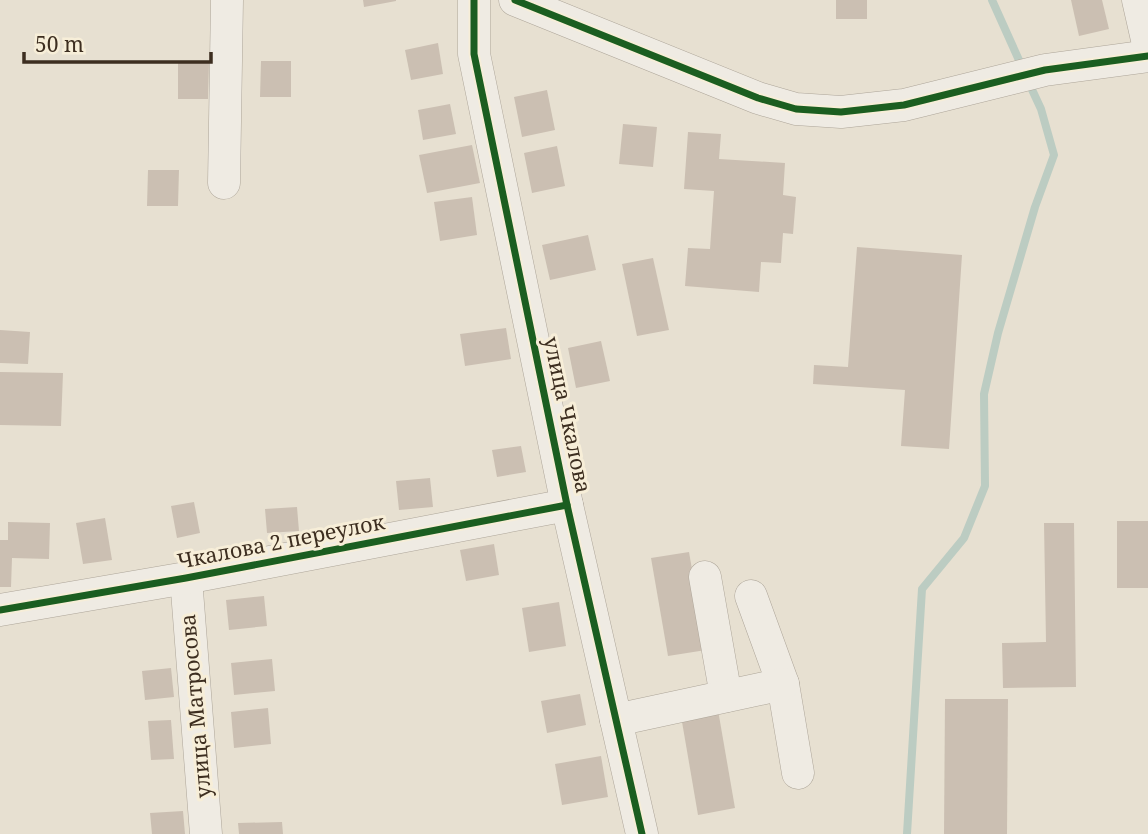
<svg xmlns="http://www.w3.org/2000/svg" width="1148" height="834" font-family="'Noto Serif',serif">
<style>
.lines{fill:none;stroke-linecap:round;stroke-linejoin:round}
.stream{stroke:#bcccc2;stroke-width:8}
.building{fill:#cbbfb2}
.minor-casing{stroke:#ada599;stroke-width:33}
.minor{stroke:#efebe3;stroke-width:32}
.cycleway-casing{stroke:#f7eed8;stroke-width:11}
.cycleway{stroke:#1b5e20;stroke-width:7}
.labels{text-anchor:middle;stroke-width:6;stroke-linejoin:round;paint-order:stroke}
.street-label{font-size:21px;fill:#3d2e20;stroke:#f7eed8}
</style>
<rect width="100%" height="100%" fill="#e7e0d1"/>
<g class="lines">
<g class="stream">
<path d="M992,0l31,69"/>
<path d="M907,834l15,-245 42,-51 21,-52 -1,-92 14,-61 37,-126 19,-52 -13,-46 -13,-28"/>
</g>
</g>
<g class="building">
<path d="M363,0h33v1l-32,6z"/>
<rect x="836" y="0" width="31" height="19"/>
<path d="M1071,0h31l7,29 -30,7z"/>
<path d="M438,43l5,31 -32,6 -6,-30z"/>
<path d="M261,61h30v36h-31z"/>
<path d="M178,63h31l-1,36h-30z"/>
<path d="M547,90l8,40 -33,7 -8,-40z"/>
<path d="M450,104l6,30 -33,6 -5,-30z"/>
<path d="M623,124l34,3 -4,40 -34,-3z"/>
<path d="M688,132l33,2 -2,25 66,4 -2,32 13,2 -3,37 -10,-1 -2,30 -20,-1 -2,30 -74,-6 3,-38 22,1 4,-58 -30,-2z"/>
<path d="M472,145l8,38 -53,10 -8,-38z"/>
<path d="M557,146l8,40 -33,7 -8,-40z"/>
<path d="M148,170h31l-1,36h-31z"/>
<path d="M472,197l5,38 -37,6 -6,-39z"/>
<path d="M588,235l8,35 -46,10 -8,-35z"/>
<path d="M857,247l105,8 -13,194 -48,-3 4,-56 -92,-6 1,-19 34,2z"/>
<path d="M653,258l16,72 -32,6 -15,-72z"/>
<path d="M506,328l5,31 -46,7 -5,-32z"/>
<path d="M0,330l30,2 -2,32 -28,-1z"/>
<path d="M601,341l9,40 -34,7 -8,-40z"/>
<path d="M0,372l63,1 -2,53 -61,-1z"/>
<path d="M521,446l5,26 -29,5 -5,-27z"/>
<path d="M430,478l3,29 -34,3 -3,-29z"/>
<path d="M194,502l6,31 -23,5 -6,-32z"/>
<path d="M297,507l2,24 -32,2 -2,-24z"/>
<path d="M105,518l7,42 -29,4 -7,-41z"/>
<rect x="1117" y="521" width="31" height="67"/>
<path d="M8,522l42,1 -1,36 -37,-1 -1,29h-11v-47h8z"/>
<path d="M1044,523h30l2,164 -73,1 -1,-45 44,-1z"/>
<path d="M494,544l5,31 -33,6 -6,-31z"/>
<path d="M689,552l17,98 -38,6 -17,-98z"/>
<path d="M264,596l3,30 -38,4 -3,-30z"/>
<path d="M559,602l7,44 -37,6 -7,-44z"/>
<path d="M272,659l3,32 -41,4 -3,-32z"/>
<path d="M171,668l3,29 -29,3 -3,-29z"/>
<path d="M580,694l6,31 -39,8 -6,-32z"/>
<path d="M945,699h63l-1,135h-63z"/>
<path d="M268,708l3,36 -37,4 -3,-36z"/>
<path d="M718,710l17,98 -37,7 -17,-99z"/>
<path d="M171,720l3,39 -23,1 -3,-39z"/>
<path d="M601,756l7,41 -46,8 -7,-41z"/>
<path d="M183,811l2,23h-33l-2,-21z"/>
<path d="M282,822l1,12h-44l-1,-11z"/>
</g>
<g class="lines">
<defs>
<g id="minor">
<path d="M474,0v54l93,451 75,329"/>
<path d="M515,0l243,98 38,11 45,3 63,-7 141,-35 103,-14"/>
<path d="M1138,0l10,44"/>
<path d="M224,183l3,-183"/>
<path d="M705,577l21,119"/>
<path d="M186,578l20,256"/>
<path d="M751,596l32,88 15,89"/>
<path d="M0,610l186,-32 381,-73"/>
<path d="M616,720l167,-36"/>
</g>
</defs>
<use href="#minor" class="minor-casing"/>
<use href="#minor" class="minor"/>
<defs>
<g id="cycleway">
<path d="M474,0v54l93,451 75,329"/>
<path d="M515,0l243,98 38,11 45,3 63,-7 141,-35 103,-14"/>
<path d="M0,610l186,-32 381,-73"/>
</g>
</defs>
<use href="#cycleway" class="cycleway-casing"/>
<use href="#cycleway" class="cycleway"/>
</g>
<g class="labels">
<g class="street-label">
<text transform="translate(567 415) rotate(78)" y="7">улица Чкалова</text>
<text transform="translate(281 542) rotate(-11)" y="7">Чкалова 2 переулок</text>
<text transform="translate(196 706) rotate(-95)" y="7">улица Матросова</text>
</g>
</g>
<path d="M24 52v10h187v-10" fill="none" stroke="#3d2e20" stroke-width="3.5"/>
<text x="35" y="52" font-size="21" fill="#3d2e20" stroke="#f7eed8" stroke-width="5" paint-order="stroke">50 m</text>
</svg>
